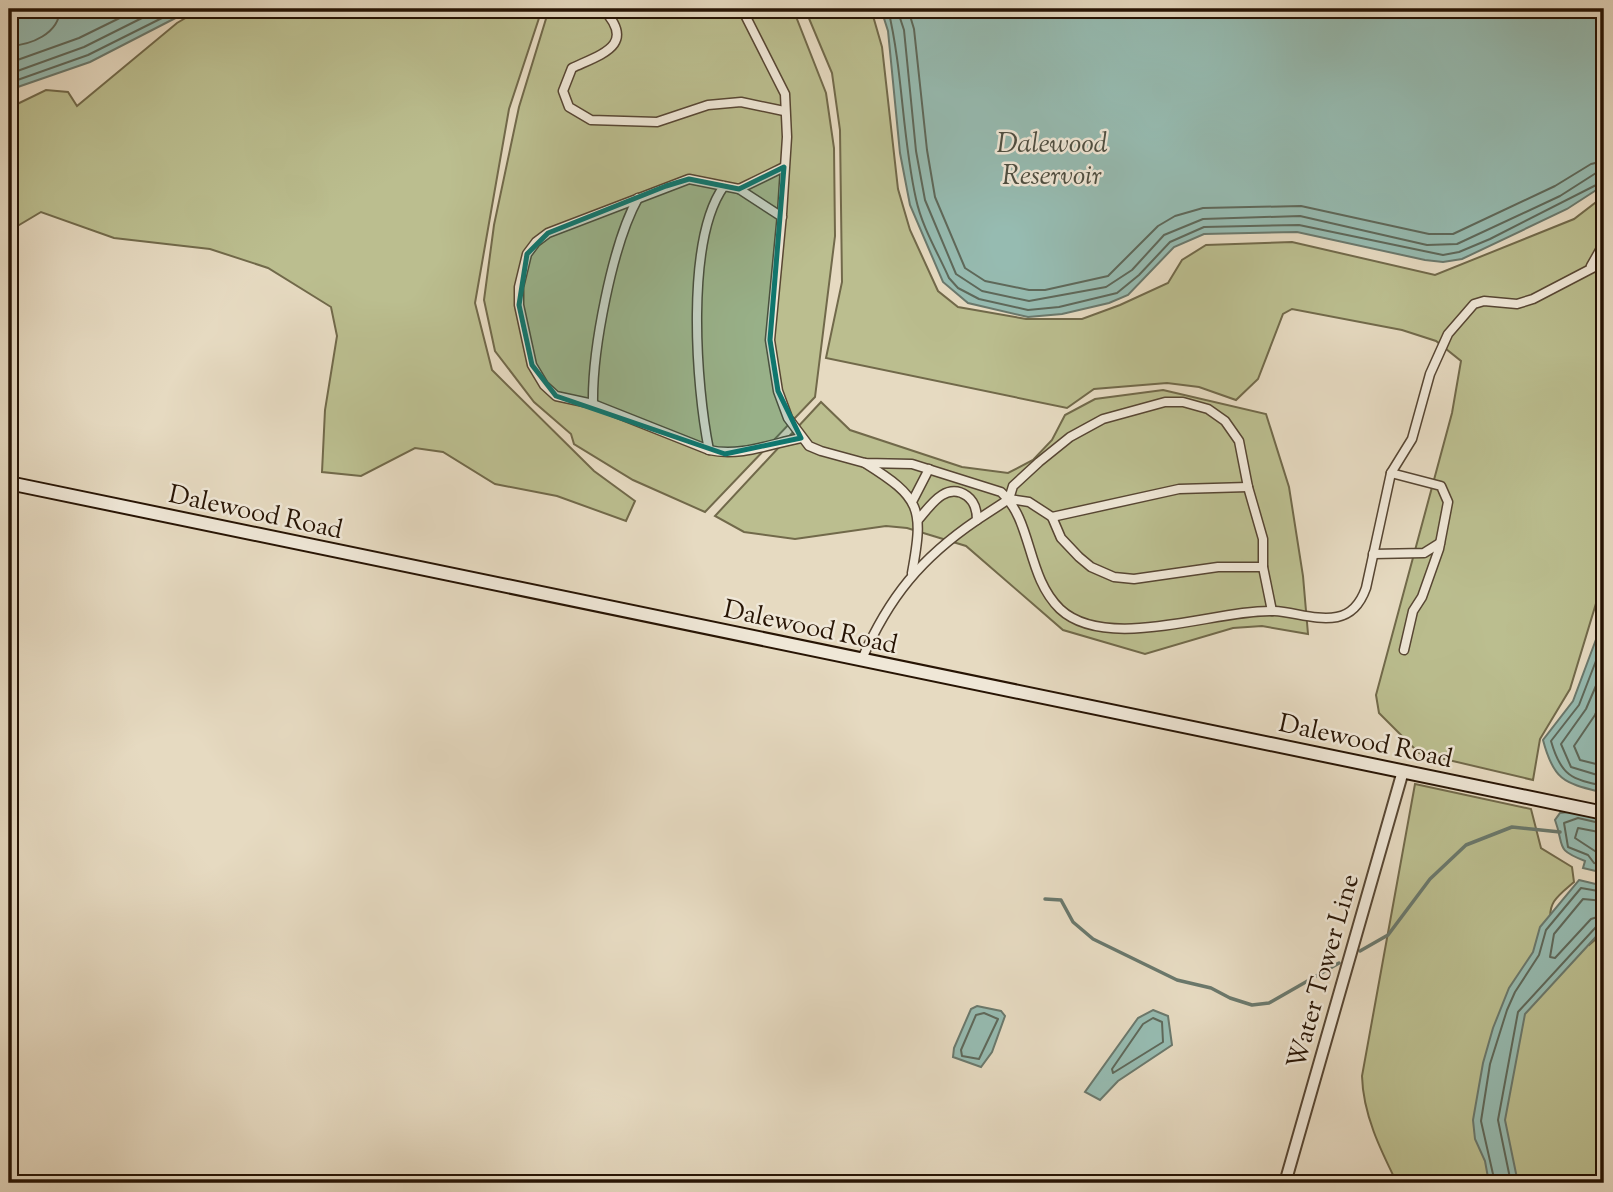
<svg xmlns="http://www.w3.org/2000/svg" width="1613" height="1192" font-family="'Sorts Mill Goudy',serif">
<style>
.green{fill:#bbbe8f;stroke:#71694a;stroke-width:2}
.water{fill:#96bbb1;stroke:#6a786c;stroke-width:2}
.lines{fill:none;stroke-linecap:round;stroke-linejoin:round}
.shore{stroke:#5e685a;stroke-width:2}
.stream{stroke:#6a786c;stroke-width:3.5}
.minor-casing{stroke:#574633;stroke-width:11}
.tertiary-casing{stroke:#574633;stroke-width:14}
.secondary-casing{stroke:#271404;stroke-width:16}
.minor{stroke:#efe7d7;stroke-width:8}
.tertiary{stroke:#efe7d7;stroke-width:10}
.secondary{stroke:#efe7d7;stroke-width:12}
.marked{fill:#0f766e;fill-opacity:0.2;stroke:#0f766e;stroke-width:5;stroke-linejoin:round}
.labels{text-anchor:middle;stroke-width:5;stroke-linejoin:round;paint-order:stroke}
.street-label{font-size:26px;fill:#271404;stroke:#efe7d7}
.water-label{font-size:28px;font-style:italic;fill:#4e4e41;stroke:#efe7d7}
</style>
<rect width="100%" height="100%" fill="#e6dac1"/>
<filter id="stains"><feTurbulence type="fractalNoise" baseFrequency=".00286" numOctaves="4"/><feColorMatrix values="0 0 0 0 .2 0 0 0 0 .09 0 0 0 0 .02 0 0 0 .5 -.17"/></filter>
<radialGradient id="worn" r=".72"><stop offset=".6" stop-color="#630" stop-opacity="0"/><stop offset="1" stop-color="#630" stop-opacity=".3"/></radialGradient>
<g class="green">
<path d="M201,9h341l-33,100 -34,194 17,67 102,101 41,30 -9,20 -69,-25 -62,-12 -52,-32 -28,-4 -54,28 -39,-4 3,-62 12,-74 -6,-29 -63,-39 -58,-19 -96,-11 -73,-26 -32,19v-123l37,-18 22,2 9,14 100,-83z"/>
<path d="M549,9h244l33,84 8,55 1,88 -20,161 -110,115 -72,-32 -59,-36 -3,-10 -37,-32 -39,-51 -11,-51 10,-75 25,-118z"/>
<path d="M805,9h66l11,38 16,142 12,41 28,61 20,16 68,12h56l38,-14 48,-22 14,-23 24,-15 86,-3 143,33 139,-56 30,-23v381l-34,112 -30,50 -7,41 -114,-27 -40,-40 -3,-18 76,-282 9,-52 -25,-20 -34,-11 -110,-21 -9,5 -25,65 -22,21 -37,-13 -32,-4 -73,6 -27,19 -241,-50 16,-76 -2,-152 -8,-57z"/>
<path d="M1163,390l103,24 23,73 14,89 5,58 -46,-8 -29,2 -88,26 -82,-24 -97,-84 -59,-18 -21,-2 -91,13 -51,-7 -29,-16 106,-114 29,28 112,37 46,6 25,-13 19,-20 13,-25 30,-16z"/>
<path d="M1415,784l116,25 10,39 31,19 2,15c-15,13 -27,20 -23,41l38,22 15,-13v251h-207c-17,-34 -34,-69 -35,-107z"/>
</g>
<g class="water">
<path d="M41,9h152l-103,53 -81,28v-69z"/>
<path d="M881,9h723v176l-37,24 -105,50 -19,3 -18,-2 -128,-28 -93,2 -30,13 -46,48 -19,8 -47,11 -34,3 -60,-14 -25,-21 -33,-77 -10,-52 -12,-122z"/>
<path d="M1604,618v175c-39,-10 -50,-11 -61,-53l30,-39z"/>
<path d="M1578,811l26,7v55l-21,-5 2,-7c-31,-12 -20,-14 -30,-41l5,-7z"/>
<path d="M1579,880l25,6v42l-79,86 -20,106 13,63h-29l-4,-22 -10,-22 -2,-19 10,-57 10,-35 16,-40 24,-36 7,-25z"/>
<path d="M977,1006l24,5 4,5 -13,36 -11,15 -28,-10 1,-9 17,-39z"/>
<path d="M1153,1010l15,6 4,29 -54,36 -18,19 -15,-8 53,-74z"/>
</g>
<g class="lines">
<g class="shore">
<path d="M888,9c15,62 14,128 28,190 6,28 22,54 33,79l9,10 21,11 49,11 31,-3 58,-14 22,-18 31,-33 34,-15 95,-2 144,30 16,-3 31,-13 114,-58"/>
<path d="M897,9l7,21 12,121 9,49 31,74 26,17 47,10 77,-14 26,-17 32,-35 39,-16 97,-3 127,29 30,-1 103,-48 36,-23 8,-1"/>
<path d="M908,9l6,20 13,121 8,47 30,71 20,13 44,9h16l63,-14 50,-50 17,-10 28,-8 98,-2 128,28h24l102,-48 36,-22 13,-3"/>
<path d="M9,46c22,-1 50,-12 51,-37"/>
<path d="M9,63l70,-25 59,-29"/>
<path d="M9,74l75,-27 76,-38"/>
<path d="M9,83l79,-28 92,-46"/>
<path d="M1604,640l-25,65 -28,36c10,35 20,38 53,45"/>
<path d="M1604,667l-18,42 -25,35 10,23 33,10"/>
<path d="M1604,694l-9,21 -21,31 6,14 24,6"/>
<path d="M1604,824l-26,-6 -14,5 4,24 20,8 6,8 10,2"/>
<path d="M1604,833l-26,-5 -3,10 29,19"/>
<path d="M1604,901l-21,-2 -29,35 -4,23 5,1 36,-39 13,-4"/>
<path d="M984,1013l14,6 -19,40 -17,-3 -1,-6 15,-35z"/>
<path d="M1153,1018l9,4 1,20 -50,31 -1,-4 31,-45z"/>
<path d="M1495,1183l-14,-62 9,-57 17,-54 8,-18 24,-37 7,-25 35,-42 23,4"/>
<path d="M1511,1183l-13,-63 20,-108 78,-85 8,-3"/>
</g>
<g class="stream">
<path d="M1597,887l7,-25"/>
<path d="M1045,899l16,1 12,22 20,17 84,41 34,8 19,10 22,7 17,-2 70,-40"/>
<path d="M1360,951l28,-16 42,-56 36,-34 46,-18 48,5"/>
</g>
<defs>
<g id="minor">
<path d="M603,9c34,36 -1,45 -31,59l-9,23 6,16 22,13 66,2 51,-17 33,-3 43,9"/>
<path d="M742,9l43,85 2,43 -5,77 -12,126 8,51 10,27 21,28 12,5 44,12 47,1 89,28c32,29 25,84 59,117 47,44 157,0 214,2 20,1 43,10 63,6 16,-3 24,-15 29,-29l25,-115 21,-34 18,-65 18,-40 26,-30 10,-3 33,3 16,-5 71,-37"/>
<path d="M724,186c-39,54 -28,200 -15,264l-116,-46 -37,-8 -12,-11 -12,-20 -13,-60v-18l8,-33 9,-12 12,-9 141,-54 50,10 45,-22"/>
<path d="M739,189l43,28"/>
<path d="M1591,266l13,-23"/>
<path d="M593,404c-1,-53 19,-159 45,-206"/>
<path d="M709,450c31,7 61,-6 92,-12"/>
<path d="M865,463c56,35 59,45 47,110"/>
<path d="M1391,473l50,13 7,16 -9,47 -17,48 -9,14 -9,39"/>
<path d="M1009,499l20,3 23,15 9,21 18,19 12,10 23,10 20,2 84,-12h45"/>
<path d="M913,500l16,-31"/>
<path d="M1052,517l127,-28 69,-2"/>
<path d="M977,520l32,-21 4,-13 26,-24 31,-25 33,-18 62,-17h18l25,7 17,12 14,20 9,46 15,52v28l9,44"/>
<path d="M1373,554l51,-1 16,-10"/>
<path d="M862,659c27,-62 59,-101 115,-139 0,-10 -2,-18 -10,-24 -21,-15 -37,10 -49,24"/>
</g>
<path id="tertiary" d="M1285,1183l118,-412"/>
<path id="secondary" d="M9,483l1595,330"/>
</defs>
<use href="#minor" class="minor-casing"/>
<use href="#tertiary" class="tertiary-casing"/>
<use href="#secondary" class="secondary-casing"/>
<use href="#minor" class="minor"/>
<use href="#tertiary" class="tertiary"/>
<use href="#secondary" class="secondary"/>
</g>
<path class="marked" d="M784,167l-14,173 8,51 23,47 -76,16 -169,-58 -24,-31 -13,-60 8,-51 21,-21 118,-47 23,-7 50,10z"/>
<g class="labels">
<g class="street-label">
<text transform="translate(256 511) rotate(12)" y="9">Dalewood Road</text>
<text transform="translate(811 626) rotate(12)" y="9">Dalewood Road</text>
<text transform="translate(1366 740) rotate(12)" y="9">Dalewood Road</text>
<text transform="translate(1322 971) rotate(-74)" y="9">Water Tower Line</text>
</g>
<g class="water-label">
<text x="1052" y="152">Dalewood<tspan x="1052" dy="32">Reservoir</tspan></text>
</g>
</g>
<rect width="1613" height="1192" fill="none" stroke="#e6dac1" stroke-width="35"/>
<rect x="10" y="10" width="1592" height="1171" fill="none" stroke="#271404" stroke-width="3.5"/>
<rect x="18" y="18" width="1578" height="1157" fill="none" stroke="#271404" stroke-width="2"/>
<rect width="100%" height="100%" filter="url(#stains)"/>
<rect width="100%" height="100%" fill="url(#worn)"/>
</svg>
